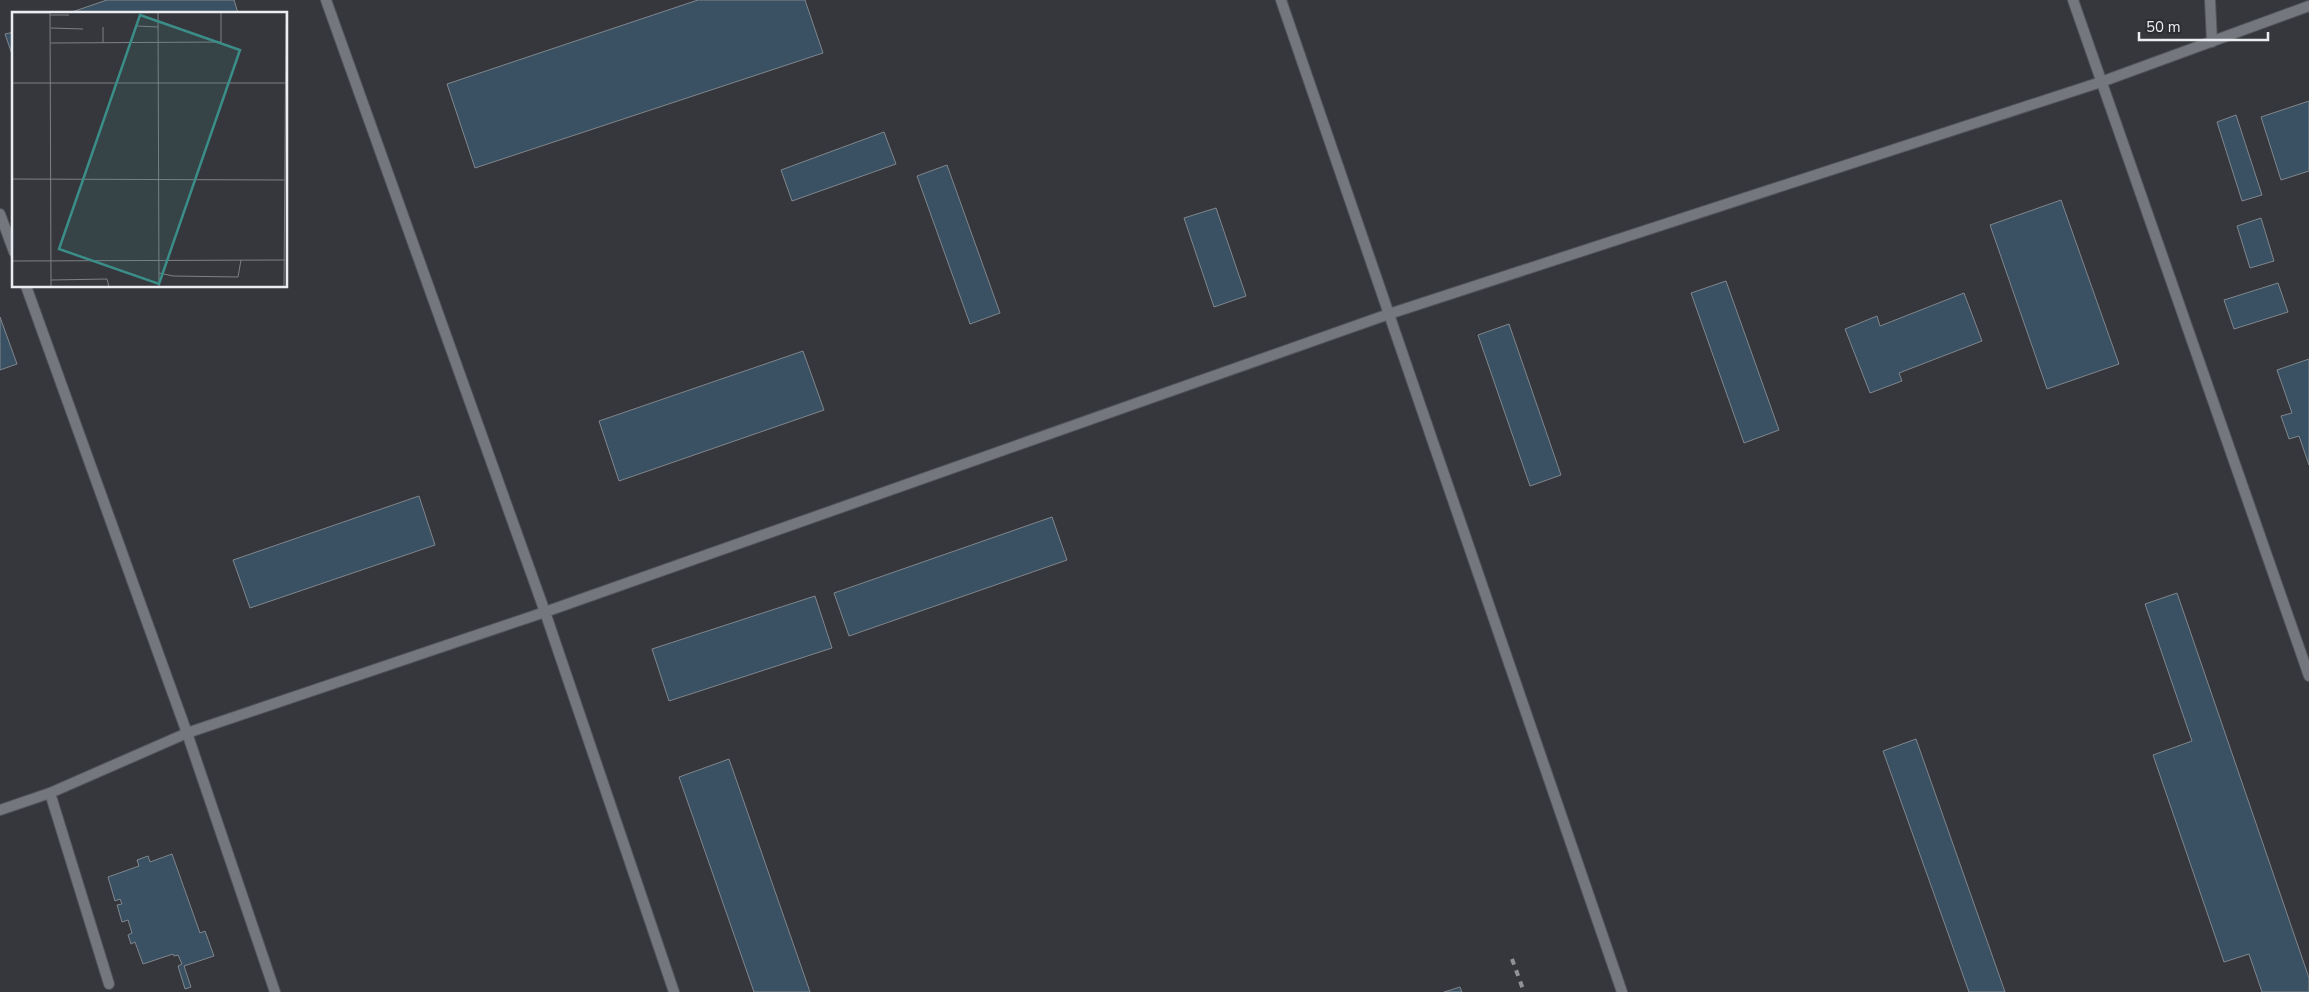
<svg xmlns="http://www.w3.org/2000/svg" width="2309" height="992" font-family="'Nunito Sans',sans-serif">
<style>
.building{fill:#3a5164;stroke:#80868b}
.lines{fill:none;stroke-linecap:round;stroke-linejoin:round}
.service-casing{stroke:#525459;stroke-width:12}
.service{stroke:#75777e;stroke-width:10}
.rail{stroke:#909297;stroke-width:4;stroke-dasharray:6 6;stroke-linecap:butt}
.inset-road{fill:none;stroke:#7e8085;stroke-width:1}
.view{fill:#3b8e88;fill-opacity:0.15;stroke:#3b8e88;stroke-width:2.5}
.inset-edge{fill:none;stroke:#ebedf1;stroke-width:2.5}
</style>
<rect width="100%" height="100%" fill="#35373d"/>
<g class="building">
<path d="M107,0h127l4,13 -172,1z"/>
<path d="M698,0h107l18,53 -348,115 -28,-84z"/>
<path d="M14,32v28l-9,-26z"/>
<path d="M2309,101v70l-28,9 -20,-63z"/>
<path d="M2236,115l26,80 -20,6 -25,-79z"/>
<path d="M884,132l12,32 -104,37 -11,-31z"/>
<path d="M947,165l53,148 -30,11 -53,-148z"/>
<path d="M2061,200l58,164 -72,25 -57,-164z"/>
<path d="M1216,208l30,88 -32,11 -30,-89z"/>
<path d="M2261,218l13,43 -24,7 -13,-42z"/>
<path d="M1726,281l53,149 -35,13 -53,-150z"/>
<path d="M2278,283l10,29 -54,17 -10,-29z"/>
<path d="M1964,293l18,48 -83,32 3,8 -32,12 -25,-64 32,-13 3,10z"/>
<path d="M0,317l17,47 -17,6z"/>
<path d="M1509,324l52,151 -31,11 -52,-151z"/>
<path d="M803,351l21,59 -205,71 -20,-60z"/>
<path d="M2309,359v106l-10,-29 -10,3 -8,-23 11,-3 -15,-43z"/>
<path d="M419,496l16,49 -185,63 -17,-48z"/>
<path d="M1052,517l15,43 -218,76 -15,-43z"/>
<path d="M2177,593l132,385v14h-47l-13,-38 -25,8 -71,-207 39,-14 -47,-137z"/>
<path d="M815,596l17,52 -163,53 -17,-52z"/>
<path d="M1916,739l89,253h-36l-86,-241z"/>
<path d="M729,759l81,233h-56l-75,-215z"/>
<path d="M172,854l28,79 5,-2 9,25 -30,10 7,21 -6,2 -7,-23 4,-2 -4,-9 -4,1 -1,-2 -30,10 -8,-22 -4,2 -3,-9 4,-2 -4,-13 -6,2 -5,-17 5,-1 -2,-5 -5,2 -7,-24 31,-11 -2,-6 11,-4 2,6z"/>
<path d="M1460,987l2,5h-18z"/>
</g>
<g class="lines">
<defs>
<g id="service">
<path d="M326,0l219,612 129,380"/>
<path d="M1281,0l341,992"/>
<path d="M2073,0l236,676"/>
<path d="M2210,0l2,42"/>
<path d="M0,214l14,38"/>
<path d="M26,286l161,447 88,259"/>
<path d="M50,793l59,191"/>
<path d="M0,810l50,-17 137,-60 358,-121 844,-298 712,-232 208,-76"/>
</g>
</defs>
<use href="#service" class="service-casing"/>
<use href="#service" class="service"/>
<path class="rail" d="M1512,959l12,33"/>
</g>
<g transform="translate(12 12)">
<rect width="275" height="275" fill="#35373d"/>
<path class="inset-road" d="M38,0l1,275M146,0l1,275M0,1h38M38,3h19M125,14l21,1M91,15v16M39,16l32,1M39,31l170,-1v-30M0,71h275M0,167l272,1M0,249l273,-1M147,261l14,3 65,1 3,-17M39,268l56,-1 2,8M272,275l2,-275"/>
<path class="view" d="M128,3l100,35 -81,234 -100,-35z"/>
<rect width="275" height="275" class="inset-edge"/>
</g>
<path d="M2139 32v8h129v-8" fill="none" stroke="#ebedf1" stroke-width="2.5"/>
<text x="2146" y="32" font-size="15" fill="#ebedf1" stroke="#2b2d32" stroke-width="4" paint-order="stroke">50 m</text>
</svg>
